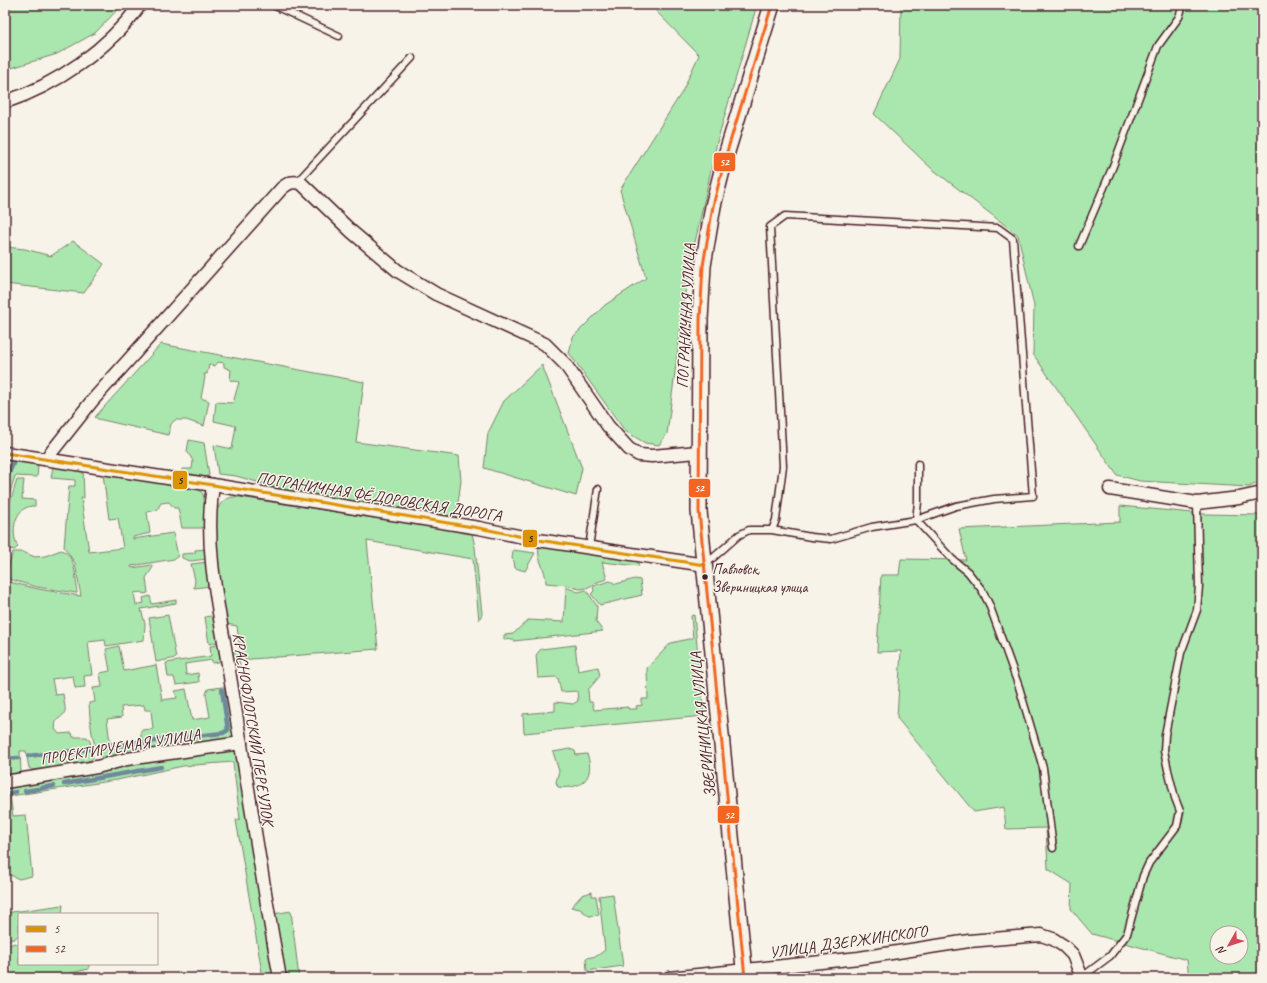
<svg xmlns="http://www.w3.org/2000/svg" width="1267" height="983" font-family="Caveat,sans-serif">
<style>
.green{fill:#aae7ae;stroke:#7a836c;fill-rule:evenodd}
.lines{fill:none;stroke-linecap:round;stroke-linejoin:round}
.stream{stroke:#6f889c;stroke-width:4.5}
.service-casing{stroke:#4a1f2b;stroke-width:9}
.minor-casing{stroke:#4a1f2b;stroke-width:15}
.tertiary-casing{stroke:#4a1f2b;stroke-width:18}
.service{stroke:#f7f3e8;stroke-width:6}
.minor{stroke:#f7f3e8;stroke-width:12}
.tertiary{stroke:#f7f3e8;stroke-width:15}
.bus-1-casing{stroke:#f7f3e8;stroke-width:6}
.bus-2-casing{stroke:#f7f3e8;stroke-width:6}
.bus-1{stroke:#dd9206;stroke-width:3}
.bus-2{stroke:#f26522;stroke-width:3}
.bus-dot{fill:#4a1f2b;stroke:#f7f3e8;stroke-width:1.5}
.labels{text-anchor:middle;stroke-width:3;stroke-linejoin:round;paint-order:stroke}
.bus-label{font-size:15px;fill:#4a1f2b;stroke:#f7f3e8;text-anchor:start}
.street-label{font-size:16px;fill:#4a1f2b;stroke:#f7f3e8}
.line-badge{stroke:#f7f3e8;stroke-width:1.5}
.badge-label{font-size:11px;text-anchor:middle;font-weight:bold;fill:#fff}
.pale-badge-label{font-size:11px;text-anchor:middle;font-weight:bold;fill:#111}
</style>
<rect width="100%" height="100%" fill="#f7f3e8"/>
<filter id="ink" filterUnits="userSpaceOnUse"><feTurbulence type="fractalNoise" baseFrequency=".025" numOctaves="2"/><feDisplacementMap in="SourceGraphic" scale="8" xChannelSelector="R" yChannelSelector="G"/><feConvolveMatrix kernelMatrix="1 2 1 2 8 2 1 2 1" color-interpolation-filters="sRGB"/></filter>
<g filter="url(#ink)">
<g class="green">
<path d="M5,5h117l-27,28 -38,21 -52,16z"/>
<path d="M650,5h107l-40,137 -30,137 -20,155 -8,11 -14,-2 -20,-12 -56,-78 4,-16 32,-32 41,-27 -26,-88 62,-98 17,-37z"/>
<path d="M901,5h361v476l-13,6 -109,-6 -23,-6 -84,-121 1,-48 -16,-71 -87,-67 -57,-54 26,-55z"/>
<path d="M73,241l31,23 -20,29 -79,-9v-37l20,2 26,7z"/>
<path d="M161,344l203,38 -8,60 103,14 2,25 -5,36 -163,-25 -57,-16 -18,-2 -4,-29 18,4 4,-23 -22,-5 2,-19 17,1 6,-21 -9,-2 1,-10 -7,-3v-4l-6,-1 -3,4 -6,-1 -2,9h-3l1,3 -4,21 8,3 -5,25 -18,-6h-11l-4,4 -3,11 -70,-16 -3,-2z"/>
<path d="M542,365l40,103 -6,28 -92,-28 4,-35 16,-32z"/>
<path d="M189,440l15,3 5,32 -4,2 -23,-5v-3h10l1,-8 -6,-10z"/>
<path d="M5,459l32,5 1,3 -1,10 -22,-1 -10,32z"/>
<path d="M53,467l30,3 1,28h-3l8,54 34,-4 -5,-30 -9,1 -6,-45 94,14c11,6 8,24 9,36l-4,4h-20l-4,-20h-4l-5,-6 -8,1 -4,7 -10,2 3,21 -17,4v2l40,-6 5,23 -4,3 -43,7 1,2 20,-3 1,2 -7,11 2,15 -5,1 -1,-2 -8,1 2,12 8,-2 -1,-5 7,-2 2,8 24,-4v3l-35,6 4,15 -1,16 -38,6 -1,-6 -17,2 4,33 -8,1 1,11 -10,1 -2,-12 -21,3 3,16 8,-1c2,17 6,17 -7,27l-1,8 4,5 13,-1 1,4h14l3,4 3,17 -2,2 -15,5 -43,5 -4,-2 -3,-17h-6l1,21 -16,3v-84h3l-3,-18v-92l33,8 43,7 -6,-33 -11,-16 5,-61h6v-6l-24,-2z"/>
<path d="M17,480h7l-2,19 13,1v6c-21,-1 -25,27 -17,41l-4,3 -9,-3v-29z"/>
<path d="M239,497l233,36 3,14 7,67 -3,6 -6,-61 -106,-18 11,108 -139,11 1,7 -8,-3 -1,-11 9,-3 -3,-24 -11,-2 -10,-55v-56c3,-11 11,-17 23,-16z"/>
<path d="M1120,506l84,8 55,1 3,-2v465h-73l-2,-18 -95,-26 -21,-25 1,-25 -24,-15 -2,-41 -40,1 -2,-22 -30,5 -77,-94 4,-67 -24,1 4,-77h18l2,-16 65,1 -7,-31 161,-7zM1217,933h24v24h-24z"/>
<path d="M539,545l98,15 2,6 -37,-4 5,17 -10,3 -10,6 -8,1 -12,-4 -21,-2c0,-16 -10,-22 -7,-38z"/>
<path d="M206,549l1,10 -17,2 -8,-3v-4l13,-1v-3z"/>
<path d="M61,550c15,5 15,30 16,43l-40,-6 -32,-9 8,-26h10l12,5 10,-1z"/>
<path d="M513,550l22,3 -10,18 -10,-3 -1,-7 -2,-2z"/>
<path d="M208,562l3,24 -17,2 1,-8 -4,-16z"/>
<path d="M635,579l5,1 2,15 -42,10 -9,-11 3,-3 -1,-5 17,-5 6,3z"/>
<path d="M566,587l12,5 8,-2 11,16 -1,16 7,9 -89,10v-2l-10,1v-5l9,-1 15,-14 36,2z"/>
<path d="M168,615l8,43 -20,4 -7,-44z"/>
<path d="M694,615l10,101 -180,17 -1,-19 32,-3v-9l18,2 5,-3 -1,-10 -16,1 -3,-14 -2,-1 -18,1 -2,-23 5,-6 34,-4 3,26 20,-4 2,9 -12,14 1,12h3l2,8 34,-3v2h9l-1,-3 6,-1v-6h6l-1,-31 24,-25 22,-5 -2,-22z"/>
<path d="M210,616l4,3 4,23 -9,2 -4,-27z"/>
<path d="M218,645l2,13 -1,4 -7,1v-3l-27,4 1,11 12,-2 1,9 -23,3 -2,-8h-6l-2,-14 45,-7 -1,-10z"/>
<path d="M119,646l5,25 32,-6 6,35 15,-2 -2,-7 11,-2 6,31 18,-3 -4,-23 2,-5 14,-2h5l8,45 -6,7 -123,20 -4,-1c-11,-11 -12,-40 -13,-55l6,-1 -2,-14 9,-1 -2,-14 10,-2 -4,-22zM144,705l1,5h6l2,19 -12,1v10l-31,3 -3,-24 15,-2 -1,-10z"/>
<path d="M570,749l5,2 1,4 11,-1c9,24 -6,36 -29,33l-2,-5 3,-11 -6,-19z"/>
<path d="M232,750l5,3 39,225h-13l-27,-158 4,-1 -7,-57 -50,4 -66,14 -107,16 3,20 13,-1 6,61 -13,3 -13,-6 -1,-30 6,-1 -6,-36v-18l98,-17 23,-7z"/>
<path d="M592,892v4h4l3,19 -10,1 -9,-7 -9,-2 11,-12z"/>
<path d="M613,894l10,72 -36,5 -1,-13 11,-2 8,-6 -6,-54z"/>
<path d="M63,905l-1,9h-43v21l-5,4 -9,2v-28z"/>
<path d="M291,911l8,67h-15l-11,-64z"/>
<path d="M15,943l4,2v19h70v5l-39,9h-45v-32z"/>
</g>
<g class="lines">
<g class="stream">
<path d="M5,481l8,-17"/>
<path d="M159,740l64,-7 5,-3 -6,-40"/>
<path d="M98,748l58,-7"/>
<path d="M28,756l62,-7"/>
<path d="M5,759l13,-1"/>
<path d="M64,784l97,-17"/>
<path d="M41,788l13,-2"/>
<path d="M25,791l13,-2"/>
<path d="M5,794l11,-2"/>
</g>
<defs>
<g id="service">
<path d="M273,5l66,31"/>
<path d="M297,182l115,-124"/>
<path d="M1079,246l34,-80 45,-120 21,-29 4,-12"/>
<path d="M918,464v38l-2,18 36,39 16,13 14,18 7,14 30,83 24,81 10,80"/>
<path d="M589,547l9,-58"/>
<path d="M705,565l34,-30 10,-5h23l39,7 20,2 41,-12 44,-7 40,-14 38,-7 39,-3 -20,-257 -15,-11 -213,-12 -15,11 13,239 -7,54 -4,10"/>
<path d="M1082,977l28,-21 17,-22 16,-58 6,-13 28,-37 3,-15 -5,-13 -7,-28 -4,-19 1,-16 16,-82 16,-43 2,-24 -2,-83"/>
</g>
<g id="minor">
<path d="M5,102c52,-17 103,-53 135,-97"/>
<path d="M5,453l208,32 266,43 59,12 167,25"/>
<path d="M46,459l46,-58 190,-213c7,-5 11,-8 20,-4l50,48 46,39 38,23 109,50 20,20 43,62 21,23 10,6 13,1 46,-4"/>
<path d="M213,485c-10,66 8,132 18,198 16,98 31,197 49,295"/>
<path d="M1110,489l87,14 42,-5 23,-5"/>
<path d="M5,782l92,-15 30,-8 114,-16"/>
<path d="M669,978l190,-20 110,-17 72,-6 12,4 11,7 9,9 9,23"/>
</g>
<path id="tertiary" d="M745,978l-46,-467 1,-191 3,-54 10,-60 13,-51 46,-150"/>
</defs>
<use href="#service" class="service-casing"/>
<use href="#minor" class="minor-casing"/>
<use href="#tertiary" class="tertiary-casing"/>
<use href="#service" class="service"/>
<use href="#minor" class="minor"/>
<use href="#tertiary" class="tertiary"/>
<defs>
<path id="bus-1" d="M5,453l208,32 266,43 59,12 167,25"/>
<path id="bus-2" d="M745,978l-46,-467 1,-191 3,-54 10,-60 13,-51 46,-150"/>
</defs>
<use href="#bus-1" class="bus-1-casing"/>
<use href="#bus-2" class="bus-2-casing"/>
<use href="#bus-1" class="bus-1"/>
<use href="#bus-2" class="bus-2"/>
</g>
</g>
<circle class="bus-dot" cx="705" cy="577" r="3.5"/>
<g class="labels">
<g class="bus-label">
<text x="712" y="574">Павловск,<tspan x="712" dy="18">Звериницкая улица</tspan></text>
</g>
<g class="street-label">
<text transform="translate(685 316) rotate(-87)" y="6">ПОГРАНИЧНАЯ УЛИЦА</text>
<text transform="translate(379 496) rotate(9)" y="6">ПОГРАНИЧНАЯ ФЁДОРОВСКАЯ ДОРОГА</text>
<text transform="translate(702 725) rotate(-96)" y="6">ЗВЕРИНИЦКАЯ УЛИЦА</text>
<text transform="translate(254 729) rotate(81)" y="6">КРАСНОФЛОТСКИЙ ПЕРЕУЛОК</text>
<text transform="translate(120 746) rotate(-9)" y="6">ПРОЕКТИРУЕМАЯ УЛИЦА</text>
<text transform="translate(848 941) rotate(-8)" y="6">УЛИЦА ДЗЕРЖИНСКОГО</text>
</g>
</g>
<g class="line-badge">
<rect x="713" y="152" width="23" height="20" rx="4" fill="#f26522"/>
<rect x="172" y="470" width="16" height="20" rx="4" fill="#dd9206"/>
<rect x="688" y="478" width="23" height="20" rx="4" fill="#f26522"/>
<rect x="522" y="529" width="16" height="19" rx="4" fill="#dd9206"/>
<rect x="717" y="805" width="23" height="19" rx="4" fill="#f26522"/>
</g>
<g class="badge-label">
<text x="724" y="166">52</text>
<text x="699" y="492">52</text>
<text x="729" y="819">52</text>
</g>
<g class="pale-badge-label">
<text x="180" y="484">5</text>
<text x="530" y="542">5</text>
</g>
<rect width="1267" height="983" fill="none" stroke="#f7f3e8" stroke-width="20"/>
<rect x="10" y="10" width="1247" height="963" fill="none" stroke="#4a1f2b" stroke-width="1.5" filter="url(#ink)"/>
<rect x="18" y="913" width="140" height="52" fill="#f7f3e8" stroke="#b29e9c"/>
<rect x="26" y="926" width="20" height="6" fill="#dd9206" stroke="#b29e9c"/>
<text x="54" y="933" font-size="12" fill="#4a1f2b">5</text>
<rect x="26" y="946" width="20" height="6" fill="#f26522" stroke="#b29e9c"/>
<text x="54" y="953" font-size="12" fill="#4a1f2b">52</text>
<g transform="translate(1229 945) rotate(231)"><circle r="19" fill="#f7f3e8" stroke="#b29e9c"/>
<path d="M0-3L7 15L0 10L-7 15Z" fill="#d1495b"/>
<text y="-6" font-size="11" font-weight="bold" text-anchor="middle" fill="#4a1f2b">N</text>
</g>
</svg>
